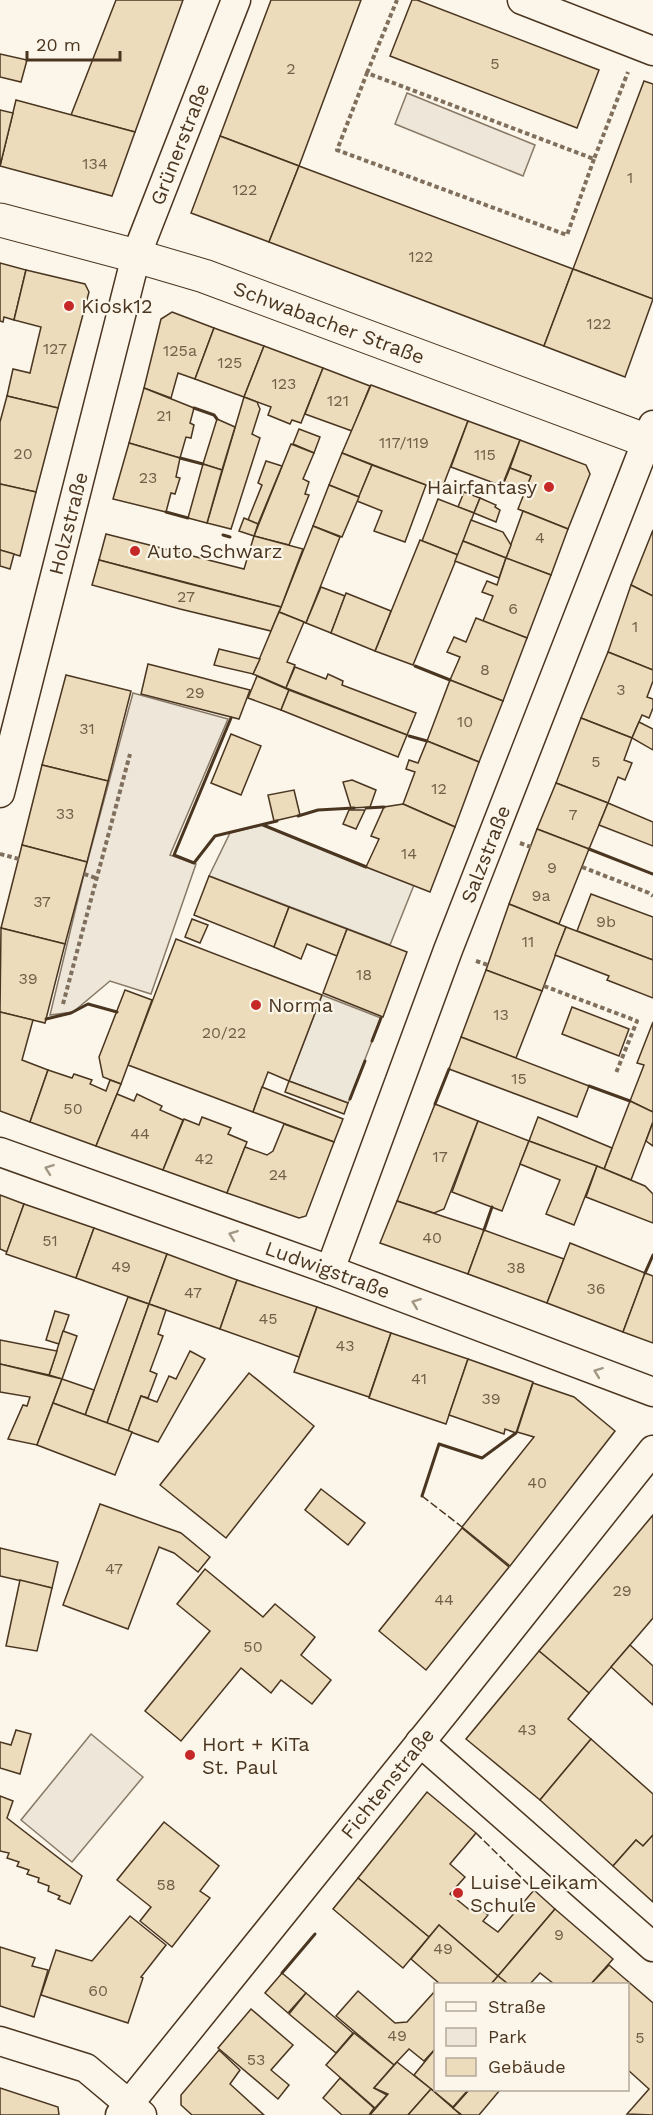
<svg xmlns="http://www.w3.org/2000/svg" width="653" height="2115" font-family="'Work Sans',sans-serif">
<style>
.green{fill:#ede6d9;stroke:#887966;stroke-width:1.5}
.parking{fill:#ede7d9;stroke:#887966;stroke-width:1.5}
.building{fill:#ecdcbc;stroke:#4a3520;stroke-width:1.5}
.lines{fill:none;stroke-linecap:round;stroke-linejoin:round}
.street-casing{stroke:#4a3520;stroke-width:31}
.secondary-casing{stroke:#4a3520;stroke-width:35}
.path{stroke:#7f6f5c;stroke-width:4;stroke-dasharray:4.5 3;stroke-linecap:butt}
.street{stroke:#fbf6e9;stroke-width:28}
.secondary{stroke:#fbf6e9;stroke-width:33}
.fence{stroke:#4a3520;stroke-width:1.5;stroke-dasharray:8 3;stroke-linecap:butt}
.wall{stroke:#4a3520;stroke-width:3}
.oneway{stroke:#a29684}
.poi-dot{fill:#c62828;stroke:#fbf6e9;stroke-width:2}
.labels{text-anchor:middle;stroke-width:4.5;stroke-linejoin:round;paint-order:stroke}
.number-label{font-size:16px;fill:#725f47}
.street-label{font-size:20px;fill:#4a3520;stroke:#fbf6e9}
.poi-label{font-size:20px;fill:#4a3520;stroke:#fbf6e9;text-anchor:start}
</style>
<rect width="100%" height="100%" fill="#fbf6e9"/>
<g class="green">
<path d="M407,93l128,52 -12,31 -128,-52z"/>
<path d="M133,693l95,26 -58,136 26,9 -45,130 -41,-13 -37,31 -23,3 34,-141z"/>
<path d="M91,1734l52,43 -71,85 -51,-42z"/>
</g>
<g class="parking">
<path d="M263,825l151,60 -24,60 -181,-69 21,-43z"/>
<path d="M322,995l59,23 -33,85 -59,-22z"/>
</g>
<g class="building">
<path d="M116,0h67l-48,132 -64,-17z"/>
<path d="M271,0h90l-62,166 -79,-30z"/>
<path d="M412,0h5l182,70 -22,58 -187,-72z"/>
<path d="M0,54l27,6 -6,22 -21,-5z"/>
<path d="M644,81l9,3v215l-80,-30z"/>
<path d="M16,100l119,32 -23,64 -112,-30z"/>
<path d="M0,110l13,3 -13,53z"/>
<path d="M220,136l79,30 -30,76 -78,-29z"/>
<path d="M299,166l274,103 -29,77 -275,-104z"/>
<path d="M0,263l26,7 -12,50 -10,-3 -1,5 -3,-1z"/>
<path d="M573,269l80,30 -28,78 -81,-31z"/>
<path d="M26,270l59,14 4,8 -31,116 -51,-12 6,-27 17,4 11,-46 -27,-7z"/>
<path d="M172,312l42,16 -19,51 -17,-6 -7,25 -27,-10 17,-69z"/>
<path d="M214,328l50,18 -20,51 -49,-18z"/>
<path d="M264,346l59,22 -22,55 -9,-3 -2,4 -22,-9 3,-8 -27,-10z"/>
<path d="M323,368l47,18 -18,45 -47,-17z"/>
<path d="M371,385l97,36 -27,70 -99,-38z"/>
<path d="M144,388l50,20 -4,15 4,2 -3,13 -5,-1 -6,21 -51,-15z"/>
<path d="M7,396l51,12 -22,84 -36,-8v-62z"/>
<path d="M244,397l13,5 3,7 -8,25 8,4 -29,91 -24,-6z"/>
<path d="M217,419l18,8 -13,43 -19,-6z"/>
<path d="M468,421l52,19 -18,46 -51,-19z"/>
<path d="M299,429l21,8 -6,16 -21,-9z"/>
<path d="M520,440l66,25 4,9 -22,55 -50,-20 13,-33 -21,-8z"/>
<path d="M129,443l51,15 -4,19 4,1 -5,16 -4,-1 -5,19 -53,-13z"/>
<path d="M291,444l23,9 -11,26 6,3 -4,12 4,1 -20,50 -35,-9z"/>
<path d="M342,453l30,12 -13,32 -30,-12z"/>
<path d="M266,461l16,5 -24,58 -10,-4 14,-35 -4,-2z"/>
<path d="M203,464l19,6 -15,53 -19,-5z"/>
<path d="M372,465l54,20 -21,57 -31,-11 8,-20 -25,-10z"/>
<path d="M510,468l21,8 -7,17 -21,-8z"/>
<path d="M0,484l36,8 -16,64 -20,-6z"/>
<path d="M329,485l30,12 -17,40 -29,-11z"/>
<path d="M464,492l16,6 -6,15 -16,-6z"/>
<path d="M480,498l16,7 -1,2 5,3 -4,12 -22,-9z"/>
<path d="M438,499l36,14 -16,42 -36,-14z"/>
<path d="M523,511l45,18 -17,46 -45,-17z"/>
<path d="M244,518l14,6 -4,12 -15,-5z"/>
<path d="M471,520l32,12 8,13 -5,13 -43,-17z"/>
<path d="M313,526l27,11 -34,86 -27,-11z"/>
<path d="M653,530v66l-22,-11z"/>
<path d="M106,534l138,35 10,-33 49,13 -22,58 -182,-47z"/>
<path d="M420,540l38,15 -45,110 -38,-14z"/>
<path d="M463,541l43,17 -7,20 -44,-17z"/>
<path d="M0,550l14,4 -4,15 -10,-3z"/>
<path d="M506,558l45,17 -24,63 -44,-17 10,-25 -11,-4 5,-11 10,4z"/>
<path d="M99,560l87,23 95,24 -10,24 -91,-22 -88,-24z"/>
<path d="M631,585l22,11v74l-45,-18z"/>
<path d="M321,587l24,9 -14,37 -25,-10z"/>
<path d="M346,593l45,18 -16,40 -44,-18z"/>
<path d="M279,612l25,10 -17,40 8,3 -9,23 -33,-14z"/>
<path d="M476,618l51,20 -24,63 -53,-21 10,-23 -13,-5 7,-15 12,5z"/>
<path d="M219,649l41,10 -7,15 -39,-9z"/>
<path d="M608,652l45,18v11l-6,16 6,2v9l-4,10 -7,-3 -10,23 -51,-20z"/>
<path d="M148,664l102,26 -11,29 -98,-25z"/>
<path d="M295,667l31,12 2,-5 15,7 -1,4 74,28 -9,22 -121,-47z"/>
<path d="M66,675l65,16 -23,90 -66,-16z"/>
<path d="M257,676l32,14 -8,20 -33,-12z"/>
<path d="M450,680l53,21 -24,61 -52,-21z"/>
<path d="M289,690l118,45 -9,22 -117,-47z"/>
<path d="M581,718l51,20 -8,22 8,3 -7,17 -7,-3 -10,26 -52,-20z"/>
<path d="M639,722l14,7v21l-21,-12z"/>
<path d="M231,734l30,12 -20,49 -30,-12z"/>
<path d="M427,741l52,21 -24,65 -52,-23 12,-32 -9,-3 3,-9 9,3z"/>
<path d="M42,765l66,16 -21,81 -65,-17z"/>
<path d="M352,780l24,10 -6,17 -19,1 -8,-26z"/>
<path d="M556,783l52,20 -19,46 -52,-20z"/>
<path d="M294,790l6,25 -26,6 -6,-26z"/>
<path d="M608,803l45,19v24l-54,-21z"/>
<path d="M403,804l52,23 -25,65 -64,-25 13,-28 -8,-3 13,-29z"/>
<path d="M349,810h16l-9,19 -13,-5z"/>
<path d="M537,829l52,20 -30,75 -50,-20z"/>
<path d="M22,845l65,17 -22,82 -64,-16z"/>
<path d="M209,876l80,31 -15,40 -80,-32z"/>
<path d="M591,894l62,23v43l-76,-29z"/>
<path d="M509,904l57,23 -24,64 -56,-21z"/>
<path d="M289,907l58,22 -10,27 -30,-12 -6,15 -27,-12z"/>
<path d="M192,919l16,6 -8,18 -15,-6z"/>
<path d="M566,927l87,33v38l-46,-18 2,-4 -54,-21z"/>
<path d="M1,928l64,16 -20,79 -45,-11z"/>
<path d="M347,929l60,23 -24,65 -60,-24z"/>
<path d="M176,939l146,56 -33,86 -21,-9 -15,40 -125,-47z"/>
<path d="M486,970l56,21 -26,67 -55,-21z"/>
<path d="M125,990l27,10 -31,84 -18,-7 -4,-20z"/>
<path d="M572,1007l57,22 -10,27 -57,-22z"/>
<path d="M0,1012l33,8 -11,40 26,10 -18,52 -30,-11z"/>
<path d="M653,1022v90l-23,-11 14,-36 -7,-2z"/>
<path d="M461,1037l128,49 -12,31 -128,-48z"/>
<path d="M48,1070l24,8 2,-4 18,6 -2,4 16,7 4,-11 11,4 -25,62 -66,-24z"/>
<path d="M289,1081l59,22 -4,11 -59,-22z"/>
<path d="M262,1087l81,32 -9,23 -81,-30z"/>
<path d="M117,1094l17,7 3,-7 25,12 -2,4 23,10 -20,50 -67,-24z"/>
<path d="M630,1101l23,11v10l-22,58 -27,-11z"/>
<path d="M435,1104l43,17 -34,88 -10,4 -37,-12z"/>
<path d="M202,1117l29,11 -3,6 19,8 -20,51 -64,-23 21,-51 15,6z"/>
<path d="M538,1117l74,31 -8,21 -75,-28z"/>
<path d="M478,1121l51,20 -27,70 -50,-19z"/>
<path d="M653,1122v24l-7,-5z"/>
<path d="M284,1124l50,18 -28,74 -7,2 -72,-25 18,-46 22,8 6,-4z"/>
<path d="M529,1141l68,25 -23,59 -28,-11 14,-34 -40,-16z"/>
<path d="M597,1166l48,20 8,8v29l-67,-26z"/>
<path d="M0,1195l24,9 -17,48 -7,-3z"/>
<path d="M397,1201l87,29 -16,44 -88,-31z"/>
<path d="M24,1204l70,24 -18,50 -70,-24z"/>
<path d="M94,1228l73,26 -18,50 -73,-26z"/>
<path d="M484,1230l80,29 -17,44 -79,-29z"/>
<path d="M570,1243l75,30 -22,59 -76,-29z"/>
<path d="M167,1254l70,26 -17,49 -71,-25z"/>
<path d="M645,1273l8,3v67l-30,-11z"/>
<path d="M237,1280l80,27 -18,50 -79,-28z"/>
<path d="M128,1297l21,7 -42,119 -22,-8z"/>
<path d="M149,1304l17,6 -8,24 5,2 -13,35 7,3 -9,24 -7,-2 -13,35 -21,-8z"/>
<path d="M317,1307l74,26 -22,64 -75,-25z"/>
<path d="M55,1311l14,4 -10,29 -13,-4z"/>
<path d="M63,1331l14,5 -15,43 -13,-4z"/>
<path d="M391,1333l77,26 -22,65 -77,-26z"/>
<path d="M0,1340l57,11 -8,24 -49,-11z"/>
<path d="M190,1351l15,8 -47,83 -30,-11 13,-35 16,6 12,-26 7,3z"/>
<path d="M468,1359l65,23 -17,51 -11,-4 -1,5 -55,-19z"/>
<path d="M0,1364l62,15 -25,66 -29,-6 15,-34 4,1 3,-9 -30,-5z"/>
<path d="M249,1373l65,53 -88,112 -66,-53z"/>
<path d="M62,1379l32,11 -9,25 -32,-12z"/>
<path d="M533,1383l41,14 41,34 -105,135 -48,-39 72,-90 -17,-5z"/>
<path d="M53,1403l79,29 -17,43 -78,-30z"/>
<path d="M321,1489l44,34 -17,22 -43,-35z"/>
<path d="M100,1504l81,29 29,24 -12,15 -24,-19 -15,-6 -31,82 -65,-24z"/>
<path d="M653,1515v103l-64,75 -50,-42z"/>
<path d="M462,1528l47,39 -83,103 -47,-39z"/>
<path d="M0,1548l58,14 -6,26 -52,-12z"/>
<path d="M205,1569l58,48 12,-13 40,33 -14,18 30,25 -19,24 -31,-24 -10,13 -30,-25 -60,73 -36,-30 65,-80 -33,-27z"/>
<path d="M20,1580l32,8 -15,63 -31,-5z"/>
<path d="M630,1645l23,21v39l-42,-38z"/>
<path d="M539,1651l50,42 -21,26 23,20 -51,61 -74,-61z"/>
<path d="M16,1730l15,4 -11,40 -20,-6v-26l11,3z"/>
<path d="M591,1739l62,55v41l-10,11 -7,-6 -23,26 -73,-66z"/>
<path d="M427,1792l49,41 -26,31 15,13 -15,17 21,17 5,-5 12,9 -5,6 15,11 36,-42 21,19 -57,67 -59,-51 -10,12 -71,-59z"/>
<path d="M0,1796l13,5 -6,17 75,58 -12,28 -12,-5 2,-3 -12,-5 1,-5 -11,-4 1,-4 -12,-4 2,-4 -12,-4 2,-4 -12,-4 2,-5 -9,-2z"/>
<path d="M164,1822l55,44 -19,25 10,7 -38,49 -32,-26 11,-14 -34,-27z"/>
<path d="M653,1835v67l-40,-36 23,-26 7,6z"/>
<path d="M358,1878l71,59 -26,31 -70,-59z"/>
<path d="M555,1909l58,50 -22,25h-37l-14,-11 -10,11h-22l-10,-8z"/>
<path d="M130,1916l36,29 -25,32 2,1 -15,45 -87,-28 15,-45 36,11z"/>
<path d="M439,1925l59,51 -7,8h-51l-29,-25z"/>
<path d="M0,1947l35,11 -3,8 16,4 -14,47 -34,-11z"/>
<path d="M609,1965l44,38v112l-26,-1 22,-25 -21,-19v-86h-37z"/>
<path d="M282,1973l24,20 -18,20 -23,-20z"/>
<path d="M498,1976l10,8h-17z"/>
<path d="M436,1990v58l-12,13 -15,-12 -15,16 -58,-49 22,-25 37,32 12,-1z"/>
<path d="M306,1993l47,40 -17,20 -47,-39z"/>
<path d="M251,2009l42,36 -22,25 18,15 -11,14 -60,-51z"/>
<path d="M354,2033l40,32 -20,23 13,7 -12,13 -49,-43z"/>
<path d="M436,2048v42h32l-15,17 -39,-32z"/>
<path d="M219,2050l21,20 -10,14 34,31h-72l-11,-10v-10z"/>
<path d="M397,2062l34,27 -23,26h-38l18,-21 -14,-6z"/>
<path d="M340,2078l34,30 -5,7h-27l-19,-17z"/>
<path d="M0,2088l58,19 1,8h-59z"/>
<path d="M431,2089l30,26h-53z"/>
<path d="M469,2090h31l-21,25h-17l-9,-7z"/>
</g>
<g class="lines">
<defs>
<g id="street">
<path d="M522,0l131,51"/>
<path id="s1" d="M0,793l136,-537 100,-256"/>
<path id="s2" d="M0,1152l330,118 323,122"/>
<path id="s3" d="M330,1270l118,-320 205,-525"/>
<path d="M420,1742l233,205"/>
<path d="M0,2041l86,27 56,47"/>
<path id="s4" d="M120,2115l328,-407 205,-258"/>
</g>
<g id="secondary">
<path id="s5" d="M0,220l136,36 68,20 449,167"/>
</g>
</defs>
<use href="#street" class="street-casing"/>
<use href="#secondary" class="secondary-casing"/>
<g class="path">
<path d="M367,73l30,-73"/>
<path d="M594,159l-27,76 -230,-85 30,-77 227,86 34,-87"/>
<path d="M520,843l11,4"/>
<path d="M0,854l19,5"/>
<path d="M582,867l67,26 4,3"/>
<path d="M84,874l12,4"/>
<path d="M476,961l12,4"/>
<path d="M544,986l93,35 -21,52"/>
<path d="M63,1004l67,-250"/>
</g>
<use href="#street" class="street"/>
<use href="#secondary" class="secondary"/>
<g class="fence">
<path d="M422,1496l40,31"/>
<path d="M476,1833l58,57"/>
</g>
<g class="wall">
<path d="M194,408l20,7 3,4"/>
<path d="M180,458l23,6"/>
<path d="M166,512l22,6"/>
<path d="M223,535l7,2"/>
<path d="M415,666l35,14"/>
<path d="M231,718l-57,137 20,8 21,-27 62,-15"/>
<path d="M409,736l18,5"/>
<path d="M366,808l18,-1"/>
<path d="M298,816l20,-6 36,-2"/>
<path d="M263,825l103,42"/>
<path d="M589,849l64,25"/>
<path d="M46,1019l25,-6 17,-9 29,8"/>
<path d="M372,1041l9,-23"/>
<path d="M589,1086l41,15"/>
<path d="M350,1099l15,-38"/>
<path d="M435,1104l14,-35"/>
<path d="M484,1230l8,-23"/>
<path d="M645,1273l8,-18"/>
<path d="M422,1496l17,-52 43,14 34,-25"/>
<path d="M282,1973l33,-39"/>
</g>
</g>
<defs><path id="oneway-chevron" d="M-2-3.5L2.5 0L-2 3.5" fill="none" stroke-width="1.6" stroke-linecap="round" stroke-linejoin="round" transform="scale(1.5)"/></defs>
<g class="oneway">
<use href="#oneway-chevron" transform="translate(49 1169) rotate(-160)"/>
<use href="#oneway-chevron" transform="translate(233 1235) rotate(-160)"/>
<use href="#oneway-chevron" transform="translate(416 1303) rotate(-159)"/>
<use href="#oneway-chevron" transform="translate(598 1372) rotate(-159)"/>
</g>
<g class="poi-dot">
<circle cx="69" cy="306" r="6"/>
<circle cx="549" cy="487" r="6"/>
<circle cx="135" cy="551" r="6"/>
<circle cx="256" cy="1005" r="6"/>
<circle cx="190" cy="1755" r="6"/>
<circle cx="458" cy="1893" r="6"/>
</g>
<g class="labels">
<g class="number-label">
<text x="495" y="69">5</text>
<text x="291" y="74">2</text>
<text x="95" y="169">134</text>
<text x="630" y="183">1</text>
<text x="245" y="195">122</text>
<text x="421" y="262">122</text>
<text x="599" y="329">122</text>
<text x="55" y="354">127</text>
<text x="180" y="356">125a</text>
<text x="230" y="368">125</text>
<text x="284" y="389">123</text>
<text x="338" y="406">121</text>
<text x="164" y="421">21</text>
<text x="404" y="448">117/119</text>
<text x="23" y="459">20</text>
<text x="485" y="460">115</text>
<text x="148" y="483">23</text>
<text x="540" y="543">4</text>
<text x="186" y="602">27</text>
<text x="513" y="614">6</text>
<text x="635" y="632">1</text>
<text x="485" y="675">8</text>
<text x="621" y="695">3</text>
<text x="195" y="698">29</text>
<text x="465" y="727">10</text>
<text x="87" y="734">31</text>
<text x="596" y="767">5</text>
<text x="439" y="794">12</text>
<text x="65" y="819">33</text>
<text x="573" y="820">7</text>
<text x="409" y="859">14</text>
<text x="552" y="873">9</text>
<text x="541" y="901">9a</text>
<text x="42" y="907">37</text>
<text x="606" y="927">9b</text>
<text x="528" y="947">11</text>
<text x="364" y="980">18</text>
<text x="28" y="984">39</text>
<text x="501" y="1020">13</text>
<text x="224" y="1038">20/22</text>
<text x="519" y="1084">15</text>
<text x="73" y="1114">50</text>
<text x="140" y="1139">44</text>
<text x="440" y="1162">17</text>
<text x="204" y="1164">42</text>
<text x="278" y="1180">24</text>
<text x="432" y="1243">40</text>
<text x="50" y="1246">51</text>
<text x="121" y="1272">49</text>
<text x="516" y="1273">38</text>
<text x="596" y="1294">36</text>
<text x="193" y="1298">47</text>
<text x="268" y="1324">45</text>
<text x="345" y="1351">43</text>
<text x="419" y="1384">41</text>
<text x="491" y="1404">39</text>
<text x="537" y="1488">40</text>
<text x="114" y="1574">47</text>
<text x="622" y="1596">29</text>
<text x="444" y="1605">44</text>
<text x="253" y="1652">50</text>
<text x="527" y="1735">43</text>
<text x="166" y="1890">58</text>
<text x="559" y="1940">9</text>
<text x="443" y="1954">49</text>
<text x="98" y="1996">60</text>
<text x="397" y="2041">49</text>
<text x="640" y="2043">5</text>
<text x="256" y="2065">53</text>
</g>
<g class="street-label">
<text dy="7" stroke="none"><textPath href="#s1" startOffset="674">Grünerstraße</textPath></text>
<text dy="7" stroke="none"><textPath href="#s5" startOffset="345">Schwabacher Straße</textPath></text>
<text dy="7" stroke="none"><textPath href="#s1" startOffset="278">Holzstraße</textPath></text>
<text dy="7" stroke="none"><textPath href="#s3" startOffset="444">Salzstraße</textPath></text>
<text dy="7" stroke="none"><textPath href="#s2" startOffset="348">Ludwigstraße</textPath></text>
<text dy="7" stroke="none"><textPath href="#s4" startOffset="426">Fichtenstraße</textPath></text>
</g>
<g class="poi-label">
<text x="81" y="313">Kiosk12</text>
<text x="537" y="494" text-anchor="end">Hairfantasy</text>
<text x="147" y="558">Auto Schwarz</text>
<text x="268" y="1012">Norma</text>
<text x="202" y="1751">Hort + KiTa<tspan x="202" dy="23">St. Paul</tspan></text>
<text x="470" y="1889">Luise Leikam<tspan x="470" dy="23">Schule</tspan></text>
</g>
</g>
<rect x="434" y="1983" width="195" height="108" fill="#fbf6e9" stroke="#b4a999" stroke-width="1.5"/>
<rect x="446" y="2002" width="30" height="9" fill="#fbf6e9" stroke="#b4a999" stroke-width="1.5"/>
<text x="488" y="2013" font-size="18" fill="#4a3520">Straße</text>
<rect x="446" y="2028" width="30" height="18" fill="#ede6d9" stroke="#b4a999" stroke-width="1.5"/>
<text x="488" y="2043" font-size="18" fill="#4a3520">Park</text>
<rect x="446" y="2058" width="30" height="18" fill="#ecdcbc" stroke="#b4a999" stroke-width="1.5"/>
<text x="488" y="2073" font-size="18" fill="#4a3520">Gebäude</text>
<path d="M27 51v9h93v-9" fill="none" stroke="#4a3520" stroke-width="3"/>
<text x="36" y="51" font-size="18" fill="#4a3520" stroke="#fbf6e9" stroke-width="4.5" paint-order="stroke">20 m</text>
</svg>
